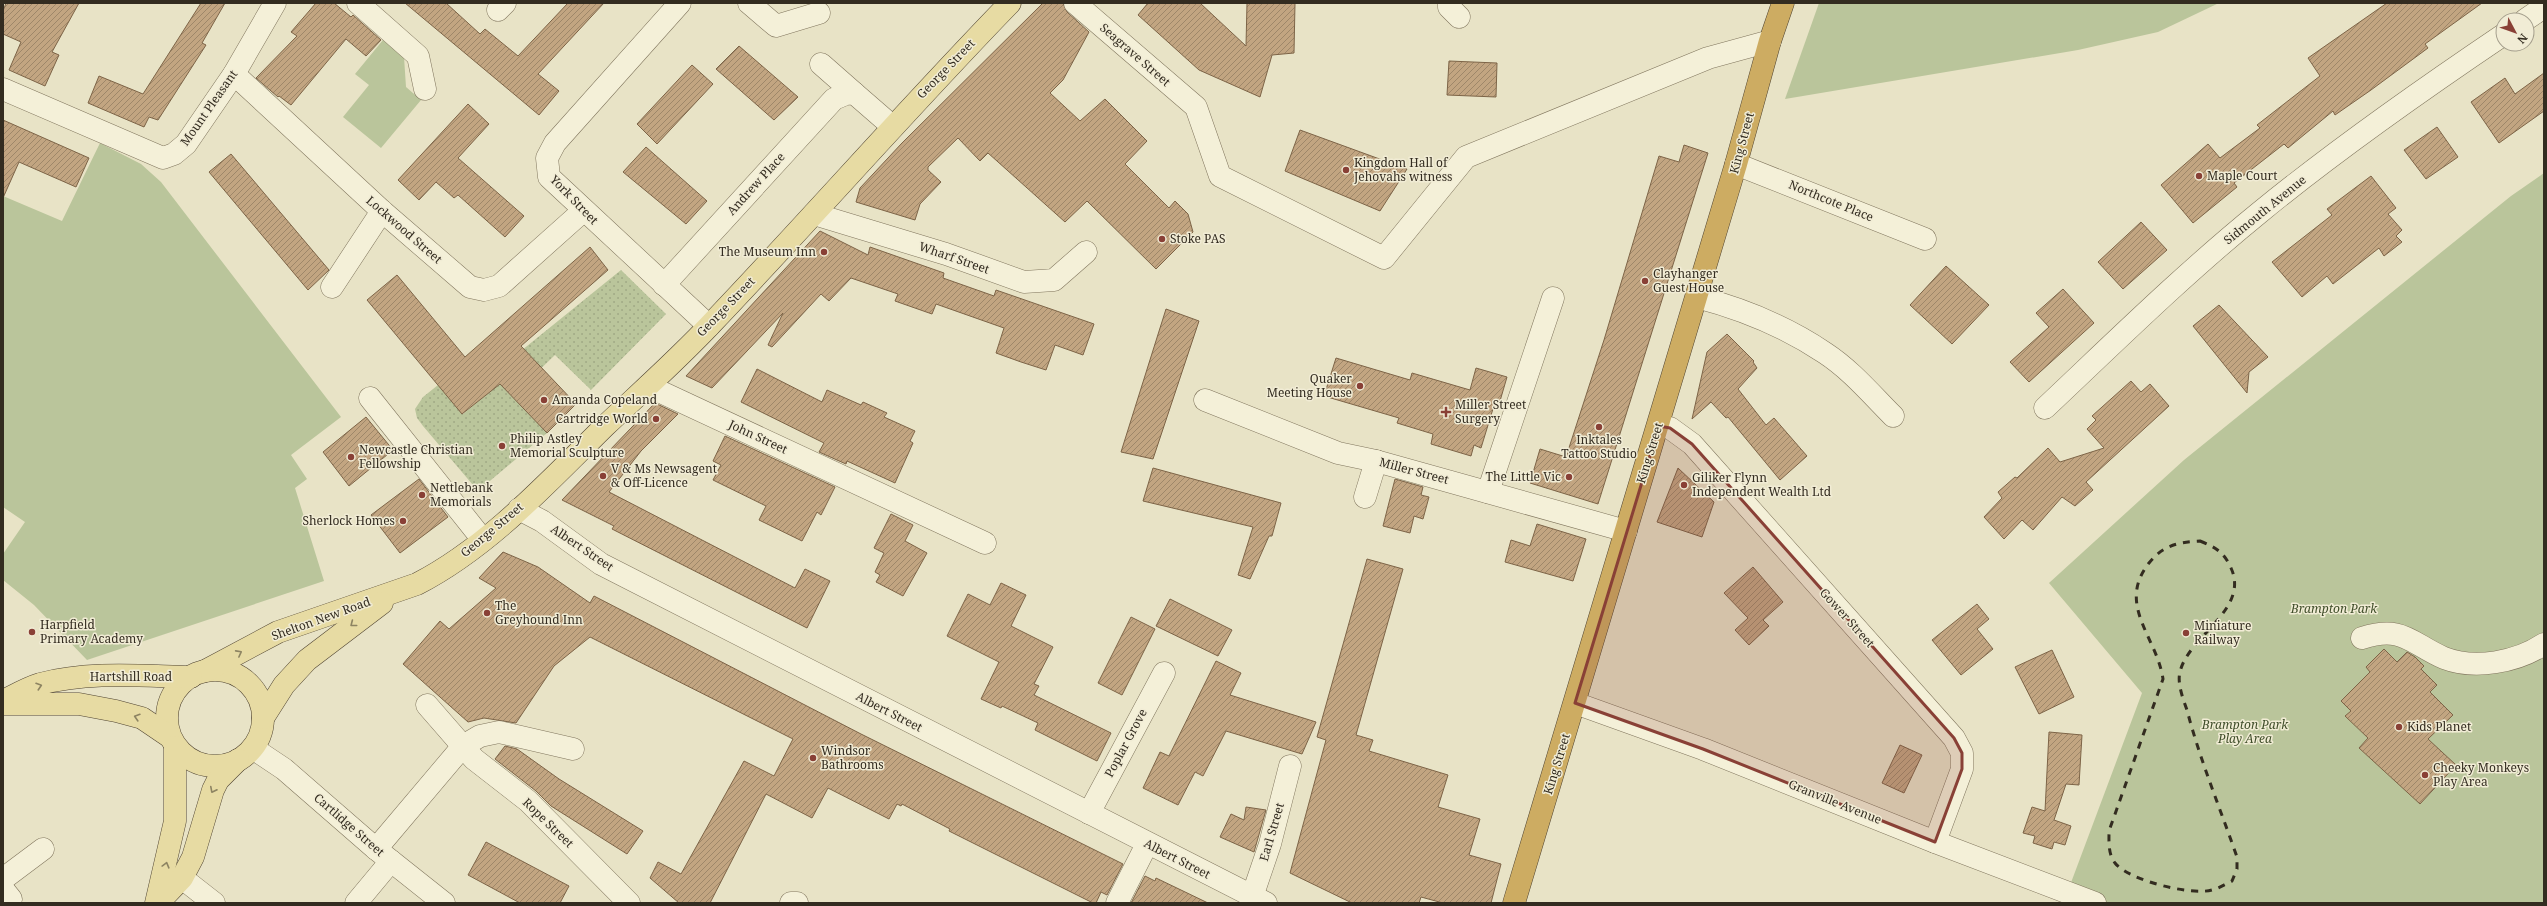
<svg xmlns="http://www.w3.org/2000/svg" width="2547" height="906" font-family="'Noto Serif',serif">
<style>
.grass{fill:url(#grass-dots)}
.park{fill:#bac59b}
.building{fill:url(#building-hatch);stroke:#7d6447}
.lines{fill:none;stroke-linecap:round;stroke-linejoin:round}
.minor-casing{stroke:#81765e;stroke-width:23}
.major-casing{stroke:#504432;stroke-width:23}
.highway-casing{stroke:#504432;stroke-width:23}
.minor{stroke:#f4f0d8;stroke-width:22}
.major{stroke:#e7dba3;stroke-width:22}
.highway{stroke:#cdac62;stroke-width:22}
.rail{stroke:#332c20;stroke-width:3;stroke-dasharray:7 7;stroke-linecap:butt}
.oneway{stroke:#8d8462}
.marked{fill:#894036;fill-opacity:0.2;stroke:#894036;stroke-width:3;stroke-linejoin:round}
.poi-dot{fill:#894036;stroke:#f1ecd5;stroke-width:1.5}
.labels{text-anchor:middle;stroke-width:3;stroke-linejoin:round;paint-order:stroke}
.street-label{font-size:12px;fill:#332c20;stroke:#f1ecd5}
.poi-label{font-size:12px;fill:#332c20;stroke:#f1ecd5;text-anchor:start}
.park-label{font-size:12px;font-style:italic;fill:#3f4d29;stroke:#f1ecd5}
</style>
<defs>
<pattern id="grass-dots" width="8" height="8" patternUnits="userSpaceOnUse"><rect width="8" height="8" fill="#bac59b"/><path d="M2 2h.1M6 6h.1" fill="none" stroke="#a0a985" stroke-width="1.8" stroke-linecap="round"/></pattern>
<pattern id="building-hatch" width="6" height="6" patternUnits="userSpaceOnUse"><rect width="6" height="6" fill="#c2a581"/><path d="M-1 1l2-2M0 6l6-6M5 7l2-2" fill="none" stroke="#9e8769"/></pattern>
</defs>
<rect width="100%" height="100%" fill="#e8e3c6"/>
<g class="grass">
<path d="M621,270l45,44 -75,76 -36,-35 -25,24 -19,-20z"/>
<path d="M500,383l47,50 -69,58 -55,-65 -6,-8 -2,-9 8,-12 15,-12 25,29z"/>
</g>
<g class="park">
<path d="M1819,3h400l-61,29 -80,18 -293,49z"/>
<path d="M383,40l21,17 2,30 15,13 -40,48 -38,-31 26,-32 -14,-11z"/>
<path d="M100,143l41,21 20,18 180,235 -50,38 16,24 -12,9 29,93 -237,79 -53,-55 -31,-25v-26l22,-32 -22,-15v-311l59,25z"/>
<path d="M2544,173v730h-447l-28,-15 73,-195 -93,-110 135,-123 327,-264z"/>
</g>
<g class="building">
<path d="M6,3h73l-27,49 7,3 -14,31 -36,-16 12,-28 -18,-8v-23z"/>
<path d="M201,3h24l-23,40 4,2 -48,75 -9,-3 -5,10 -56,-24 11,-27 44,18z"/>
<path d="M316,3h18l17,14 2,-2 28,25 -15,16 -20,-17 -55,66 -12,-9 -1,1 -22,-19 41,-42 -6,-4z"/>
<path d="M405,3h41l34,31 5,-5 33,27 50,-53h36l-66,71 21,17 -20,24z"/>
<path d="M1043,3h20l4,9 22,20 -26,48 -13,13 30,28 25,-22 42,42 -22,23 44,44 6,-7 13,13 5,18 -37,37 -69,-68 -22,21 -77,-69 -8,8 -22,-23 -30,29v3l13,12 -21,22 -5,16 -59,-18 4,-14 42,-45z"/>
<path d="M1148,3h52l46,43 1,-43h48l-1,50 -22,2 -12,42 -61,-27 -61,-55z"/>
<path d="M2387,3h95l-57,41 3,4 -57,42 -36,25 -2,-4 -45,37 -4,-4 -50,39 3,4 -44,36 -32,-38 47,-41 12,14 40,-30 -3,-3 63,-49 -12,-18z"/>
<path d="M739,46l59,51 -24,23 -58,-51z"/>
<path d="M1449,61l48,2 -1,34 -49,-2z"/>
<path d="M692,65l21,19 -56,60 -20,-20z"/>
<path d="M2544,73v38l-45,32 -28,-41 34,-24 10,16z"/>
<path d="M468,104l21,20 -31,34 66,58 -19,21 -47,-42 -4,3 -18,-16 -17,18 -21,-20z"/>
<path d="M3,120l86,38 -13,29 -57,-25 -16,36z"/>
<path d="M2437,127l21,30 -32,22 -22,-29z"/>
<path d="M1300,130l107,39 -27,42 -95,-40z"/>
<path d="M1684,145l24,8 -110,351 -68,-21 10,-34 26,8 38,-117 55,-184 20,6z"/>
<path d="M646,147l61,54 -21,23 -63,-52z"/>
<path d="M231,154l98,116 -21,20 -99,-118z"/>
<path d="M2371,176l25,32 -8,6 14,16 -6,6 6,6 -18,14 -5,-8 -46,36 -6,-8 -25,21 -30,-35 60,-47 -5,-6z"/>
<path d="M2141,222l26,28 -44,39 -25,-27z"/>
<path d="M820,231l48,24 2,-8 74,26 -1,5 51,18 2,-6 98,34 -11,31 -28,-10 -9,25 -25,-8 -25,-9 8,-25 -68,-24 -4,10 -37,-13 3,-7 -47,-16 -22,23 -8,-7 -49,53 -4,-2 15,-32 -71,75 -26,-12z"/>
<path d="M590,247l18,23 -87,76 55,58 -29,29 -47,-49 -38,30 -95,-114 30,-25 68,82z"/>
<path d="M1946,266l43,39 -37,39 -42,-39z"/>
<path d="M2063,289l31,34 -65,59 -19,-20 39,-35 -13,-14z"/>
<path d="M2219,305l49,52 -19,15 -2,21 -54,-67z"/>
<path d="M1166,309l33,12 -46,138 -32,-7z"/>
<path d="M1727,334l27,27 -1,1 4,6 -19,21 28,36 8,-7 33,38 -27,24 -52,-63 -2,1 -15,-16 -19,17 15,-67z"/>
<path d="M1336,358l74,22 2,-7 58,17 6,-22 31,9 -7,24 -4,-2 -15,49 -7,-3 -3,11 -40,-12 2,-10 -36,-11 2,-5 -75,-22z"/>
<path d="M757,369l65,33 5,-12 34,15 2,-3 24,11 -3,4 31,14 -5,10 3,2 -18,40 -48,-22 -1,3 -27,-12 5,-9 -83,-41z"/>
<path d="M2131,381l10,11 9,-8 19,22 -83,76 7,8 -18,16 -13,-9 -29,33 -11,-10 -18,19 -20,-22 18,-19 -4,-6 17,-15 2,1 31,-30 12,14 44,-14 -17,-19 9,-9 -4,-4z"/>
<path d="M655,403l23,11 -37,37 -32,41 186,96 10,-19 25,12 -23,47 -195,-99 2,-3 -52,-26z"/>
<path d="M366,417l27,33 -44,36 -26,-34z"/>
<path d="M725,436l110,51 -14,28 -4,-3 -15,29 -43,-21 7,-14 -53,-26 8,-15 -8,-4z"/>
<path d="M1153,468l128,35 -9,33h-3l-19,43 -12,-4 15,-48 -110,-26z"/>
<path d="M1678,468l36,34 -12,35 -45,-15z"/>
<path d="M419,479l29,38 -48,36 -29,-38z"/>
<path d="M1395,479l28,8 -2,8 8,2 -6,22 -9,-3 -4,17 -27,-7z"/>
<path d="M891,514l22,11 -8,16 22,12 -24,43 -27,-14 4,-7 -5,-3 9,-19 -10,-5z"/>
<path d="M1537,524l49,15 -13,42 -68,-19 6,-22 19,6z"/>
<path d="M503,552l35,15 52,36 4,-7 267,138 262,130 -16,31 -6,-3 -5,11h-3l-144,-72 1,-2 -48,-25 -1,2 -4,-2 -8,15 -61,-31 -16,30 -46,-24 -56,109h-31l-29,-25 8,-16 23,12 63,-113 30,15 19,-37 -203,-102 -36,29 -38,57 -32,-5 -16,4 -65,-58 37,-43 9,8 47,-41 -17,-10z"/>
<path d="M1367,559l36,10 -47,166 17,5 -4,11 79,24 -10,32 42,12 -11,36 32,9 -10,39h-48l-22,-6 -2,6h-67l-62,-30 36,-133 -9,-3z"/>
<path d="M1753,567l30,35 -20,18 6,6 -20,19 -14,-15 13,-12 -24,-25z"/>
<path d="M1001,583l25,12 -15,31 42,21 -19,37 5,2 -5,9 77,38 -14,28 -62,-31 3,-7 -36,-17 -1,2 -20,-9 18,-37 -52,-26 21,-42 22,11z"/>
<path d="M1170,599l62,31 -14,26 -62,-30z"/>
<path d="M1977,604l12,15 -12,10 16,20 -32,26 -29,-35z"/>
<path d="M1131,617l24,12 -33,66 -24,-12z"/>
<path d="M2384,649l13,13 10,-10 8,5 9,9 -3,3 16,16 -7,7 23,23 -25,24 28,26 -36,39 -61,-56 9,-10 -23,-22 6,-5 -10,-10 29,-29 -4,-5z"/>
<path d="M2052,650l22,47 -35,17 -24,-47z"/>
<path d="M1216,661l25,12 -11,22 86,27 -14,32 -76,-23 -23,45 -8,-4 -17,33 -35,-17 17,-36 9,4z"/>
<path d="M2049,732l33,3 -3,50 -13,-1 -12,36 17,6 -6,19 -11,-3 -2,7 -19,-6 2,-7 -12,-3 9,-26 13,4z"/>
<path d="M1900,745l22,10 -18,38 -22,-10z"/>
<path d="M505,746l12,3 42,30 84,52 -16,23 -76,-48 -15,-15 -41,-32z"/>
<path d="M1246,807l20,3 -12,42 -34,-15 11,-23 13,6z"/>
<path d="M486,842l83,44 -9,17h-40l-52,-28z"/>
<path d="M1145,876l10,5 1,-3 52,25h-77z"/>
</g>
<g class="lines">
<defs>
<g id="minor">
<path d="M358,3l60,53 7,33"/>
<path d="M680,3l-125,140 -8,15 2,19 160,149"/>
<path d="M749,3l27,23 43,-13"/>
<path d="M1075,3l121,104 24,69 164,82 82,-101 242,-99 62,-17"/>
<path d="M1449,3v4l10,10"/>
<path d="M498,10l7,-7"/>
<path d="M2525,20l19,-13"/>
<path d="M821,64l33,29"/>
<path d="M234,74l148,137 88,76 14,3 15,-4 84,-75"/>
<path d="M3,89l160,69 11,-4 12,-10 48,-70 41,-71"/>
<path d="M1736,164l189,75"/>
<path d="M814,214l132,40 78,28 30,-2 32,-28"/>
<path d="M664,285l170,-186 12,-5 8,-1 38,33"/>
<path d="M332,287l50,-76"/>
<path d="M1697,297c46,12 88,29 128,56 26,17 46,41 68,63"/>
<path d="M648,386l337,157"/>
<path d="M370,398l113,142"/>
<path d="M1205,400l133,53 38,8 250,70"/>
<path d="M2045,408c70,-66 139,-134 214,-195 78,-64 161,-122 244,-178"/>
<path d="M1659,426l11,2 22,16 262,294 8,15v16l-27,73"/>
<path d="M1488,492l65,-194"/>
<path d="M1365,497l11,-36"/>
<path d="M519,509l23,12 59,43 665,339"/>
<path d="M2362,638c41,-13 48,5 82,20 31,12 73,4 100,-14"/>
<path d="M1575,703l128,46 232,93 160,61"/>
<path d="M427,705l47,54 54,42 101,102"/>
<path d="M254,749l30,20 92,80 68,54"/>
<path d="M1089,813l75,-140"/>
<path d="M376,849l87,-103 17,-10 19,-4 74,17"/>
<path d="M182,878l32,25"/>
<path d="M3,879l40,-30"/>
<path d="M3,889l8,10"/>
<path d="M1252,897l18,-53 20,-78"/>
<path d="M356,903l35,-42"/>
<path d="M791,903h6"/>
<path d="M1117,903l30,-59"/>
</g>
<g id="major">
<circle cx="215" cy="718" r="48"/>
<path d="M205,671l73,-39 139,-48c72,-37 131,-102 188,-158 36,-34 72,-66 106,-102 101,-106 197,-216 299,-321"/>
<path d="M3,701c12,-6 24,-13 37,-17 49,-13 101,-8 151,-7"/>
<path d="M3,704h76l37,7 26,7 28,19"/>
<path d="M263,718l21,-33 23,-25 75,-57"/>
<path d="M156,903l19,-82v-74"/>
<path d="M158,903l24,-25 11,-21 20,-67 5,-10 20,-20"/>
</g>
<path id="highway" d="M1514,903l222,-739 34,-123 13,-38"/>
</defs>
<use href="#minor" class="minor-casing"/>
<use href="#major" class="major-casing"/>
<use href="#highway" class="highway-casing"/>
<use href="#minor" class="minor"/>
<use href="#major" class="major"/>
<use href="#highway" class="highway"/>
<path class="rail" d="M2200,541c15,6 24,11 31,27 19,42 -43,68 -51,104 -3,11 3,27 7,38 13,50 33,98 50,147v12l-5,12c-7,3 -14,8 -20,9 -21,6 -84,-10 -97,-27 -7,-9 -6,-21 -6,-32l54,-152c-6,-42 -47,-74 -14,-116 14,-18 30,-21 51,-22z"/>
</g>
<defs><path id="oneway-chevron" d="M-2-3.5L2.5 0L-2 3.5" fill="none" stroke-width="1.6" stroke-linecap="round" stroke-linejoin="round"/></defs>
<g class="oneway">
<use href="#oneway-chevron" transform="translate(353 624) rotate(142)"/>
<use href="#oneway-chevron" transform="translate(239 653) rotate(-28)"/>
<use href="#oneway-chevron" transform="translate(39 686) rotate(-18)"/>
<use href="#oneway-chevron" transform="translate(137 717) rotate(-163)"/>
<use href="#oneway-chevron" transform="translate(213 790) rotate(117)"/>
<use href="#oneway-chevron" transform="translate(166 865) rotate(-75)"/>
</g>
<path class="marked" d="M1659,426l11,2 22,16 262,294 8,15v16l-27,73 -232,-93 -128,-46z"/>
<g class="poi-dot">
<circle cx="1346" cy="170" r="4"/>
<circle cx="2199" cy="176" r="4"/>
<circle cx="1162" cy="239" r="4"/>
<circle cx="824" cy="252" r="4"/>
<circle cx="1645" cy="281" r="4"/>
<circle cx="1360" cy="386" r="4"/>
<circle cx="544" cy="400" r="4"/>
<path d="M1444 406h4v4h4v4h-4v4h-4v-4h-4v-4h4z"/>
<circle cx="656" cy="419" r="4"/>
<circle cx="1599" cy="427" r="4"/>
<circle cx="502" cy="446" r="4"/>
<circle cx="351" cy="457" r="4"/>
<circle cx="603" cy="476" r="4"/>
<circle cx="1569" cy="477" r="4"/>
<circle cx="1684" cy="485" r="4"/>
<circle cx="422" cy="495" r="4"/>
<circle cx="403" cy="521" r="4"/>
<circle cx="487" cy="613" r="4"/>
<circle cx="32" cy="632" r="4"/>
<circle cx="2186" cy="633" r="4"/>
<circle cx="2399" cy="727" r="4"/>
<circle cx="813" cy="758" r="4"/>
<circle cx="2425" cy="775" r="4"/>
</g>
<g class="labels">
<g class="street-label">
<text transform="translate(1135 55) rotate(41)" y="4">Seagrave Street</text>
<text transform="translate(946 69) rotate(-46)" y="4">George Street</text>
<text transform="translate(209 108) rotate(-55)" y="4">Mount Pleasant</text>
<text transform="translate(1742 143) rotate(-75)" y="4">King Street</text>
<text transform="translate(756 184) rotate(-48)" y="4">Andrew Place</text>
<text transform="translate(574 200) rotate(46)" y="4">York Street</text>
<text transform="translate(1831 201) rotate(22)" y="4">Northcote Place</text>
<text transform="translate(2265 210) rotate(-39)" y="4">Sidmouth Avenue</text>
<text transform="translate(404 230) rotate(41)" y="4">Lockwood Street</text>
<text transform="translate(954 258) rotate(19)" y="4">Wharf Street</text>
<text transform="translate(726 307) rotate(-46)" y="4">George Street</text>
<text transform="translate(758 437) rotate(25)" y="4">John Street</text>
<text transform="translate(1650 453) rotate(-73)" y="4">King Street</text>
<text transform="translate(1414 471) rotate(15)" y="4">Miller Street</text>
<text transform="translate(492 530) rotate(-40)" y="4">George Street</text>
<text transform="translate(582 548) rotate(34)" y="4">Albert Street</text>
<text transform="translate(1847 618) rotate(48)" y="4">Gower Street</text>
<text transform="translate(321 619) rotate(-20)" y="4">Shelton New Road</text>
<text x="131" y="681">Hartshill Road</text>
<text transform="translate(889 712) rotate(27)" y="4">Albert Street</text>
<text transform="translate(1126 743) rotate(-62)" y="4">Poplar Grove</text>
<text transform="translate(1557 764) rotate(-73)" y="4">King Street</text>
<text transform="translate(1835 802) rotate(22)" y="4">Granville Avenue</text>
<text transform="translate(548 823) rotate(44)" y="4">Rope Street</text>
<text transform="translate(349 825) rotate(41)" y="4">Cartlidge Street</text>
<text transform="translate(1272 832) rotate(-74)" y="4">Earl Street</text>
<text transform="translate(1177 859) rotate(27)" y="4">Albert Street</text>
</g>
<g class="poi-label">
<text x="1354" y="167">Kingdom Hall of<tspan x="1354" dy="14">Jehovahs witness</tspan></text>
<text x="2207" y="180">Maple Court</text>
<text x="1170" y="243">Stoke PAS</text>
<text x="816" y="256" text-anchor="end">The Museum Inn</text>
<text x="1653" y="278">Clayhanger<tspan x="1653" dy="14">Guest House</tspan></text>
<text x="1352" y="383" text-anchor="end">Quaker<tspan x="1352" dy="14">Meeting House</tspan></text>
<text x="552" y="404">Amanda Copeland</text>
<text x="1455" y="409">Miller Street<tspan x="1455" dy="14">Surgery</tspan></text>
<text x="648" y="423" text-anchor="end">Cartridge World</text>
<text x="510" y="443">Philip Astley<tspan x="510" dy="14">Memorial Sculpture</tspan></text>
<text x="1599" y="444" text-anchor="middle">Inktales<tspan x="1599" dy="14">Tattoo Studio</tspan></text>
<text x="359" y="454">Newcastle Christian<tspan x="359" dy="14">Fellowship</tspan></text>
<text x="611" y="473">V &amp; Ms Newsagent<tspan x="611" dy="14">&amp; Off-Licence</tspan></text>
<text x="1561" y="481" text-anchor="end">The Little Vic</text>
<text x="1692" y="482">Giliker Flynn<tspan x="1692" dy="14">Independent Wealth Ltd</tspan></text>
<text x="430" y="492">Nettlebank<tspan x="430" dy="14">Memorials</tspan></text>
<text x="395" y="525" text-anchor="end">Sherlock Homes</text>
<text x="495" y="610">The<tspan x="495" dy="14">Greyhound Inn</tspan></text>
<text x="40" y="629">Harpfield<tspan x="40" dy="14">Primary Academy</tspan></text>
<text x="2194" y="630">Miniature<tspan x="2194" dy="14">Railway</tspan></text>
<text x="2407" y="731">Kids Planet</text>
<text x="821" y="755">Windsor<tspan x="821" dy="14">Bathrooms</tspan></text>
<text x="2433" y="772">Cheeky Monkeys<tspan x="2433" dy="14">Play Area</tspan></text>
</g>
<g class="park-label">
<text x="2334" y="613">Brampton Park</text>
<text x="2245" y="729">Brampton Park<tspan x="2245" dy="14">Play Area</tspan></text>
</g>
</g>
<rect width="2547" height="906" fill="none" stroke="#332c20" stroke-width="8"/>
<g transform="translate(2515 32) rotate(131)"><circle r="19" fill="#f1ecd5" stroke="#a59f8d"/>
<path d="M0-3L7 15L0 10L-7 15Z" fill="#894036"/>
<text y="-6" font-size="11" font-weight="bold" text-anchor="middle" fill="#332c20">N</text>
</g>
</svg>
